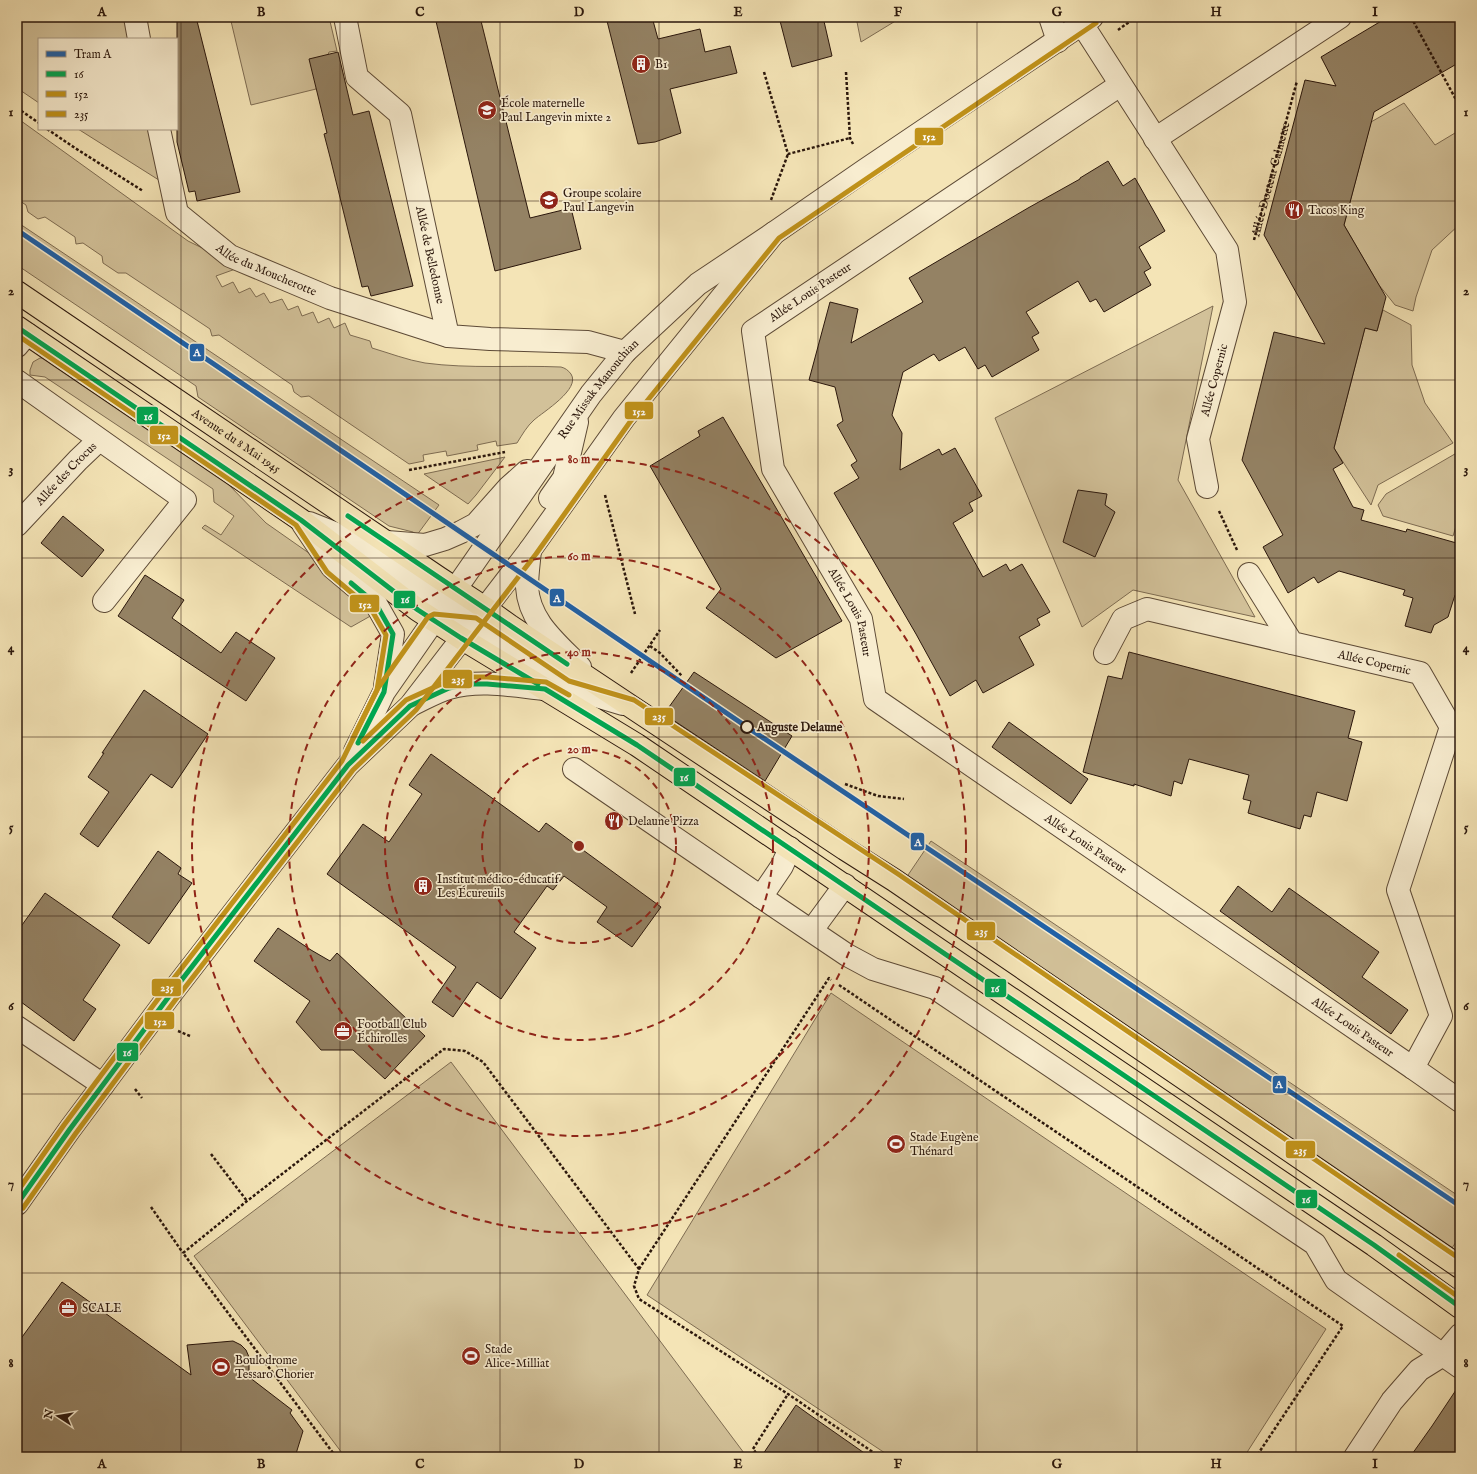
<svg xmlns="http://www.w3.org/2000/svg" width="1477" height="1474" font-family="'IM FELL English',serif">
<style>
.green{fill:#d2c199;stroke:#7e6c52}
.building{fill:#948264;stroke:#2b170c}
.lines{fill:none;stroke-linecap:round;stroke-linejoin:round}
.minor-casing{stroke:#5d4a36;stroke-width:24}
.major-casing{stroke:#2b170c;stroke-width:24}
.path{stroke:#2b170c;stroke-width:2.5;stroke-dasharray:3 2;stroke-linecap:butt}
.minor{stroke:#f8edd0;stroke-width:22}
.major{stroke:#f4e4b6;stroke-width:22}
.bus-1-casing{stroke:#f8edd0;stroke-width:8}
.bus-2-casing{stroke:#f8edd0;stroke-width:8}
.bus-3-casing{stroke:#f8edd0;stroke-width:8}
.bus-1{stroke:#00a651;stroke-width:5}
.bus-2{stroke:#c0921a;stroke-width:5}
.bus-3{stroke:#c0921a;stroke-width:5}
.tram-1-casing{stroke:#f8edd0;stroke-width:8}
.tram-1{stroke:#2061a7;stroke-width:5}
.grid{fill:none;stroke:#2b170c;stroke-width:1;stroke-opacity:0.55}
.ring{fill:none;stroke:#8f2418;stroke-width:2;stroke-dasharray:7 5}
.stop-dot{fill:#f8edd0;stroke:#2b170c;stroke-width:2}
.labels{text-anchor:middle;stroke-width:3.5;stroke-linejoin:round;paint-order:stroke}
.poi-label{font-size:12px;fill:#2b170c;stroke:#f8edd0;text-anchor:start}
.street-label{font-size:12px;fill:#2b170c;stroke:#f8edd0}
.stop-label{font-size:12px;font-weight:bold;fill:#2b170c;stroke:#f8edd0;text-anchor:start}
.centre{fill:#8f2418;stroke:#f8edd0;stroke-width:2}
.ring-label{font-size:12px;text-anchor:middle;font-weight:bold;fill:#8f2418;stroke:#f8edd0;stroke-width:3.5;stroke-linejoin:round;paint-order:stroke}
.line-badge{stroke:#f8edd0;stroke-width:1.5}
.badge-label{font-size:11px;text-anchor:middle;font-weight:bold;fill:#fff}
.neatline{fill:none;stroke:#2b170c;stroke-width:1.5}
.grid-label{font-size:13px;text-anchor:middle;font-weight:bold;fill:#2b170c}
</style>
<rect width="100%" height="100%" fill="#f4e4b6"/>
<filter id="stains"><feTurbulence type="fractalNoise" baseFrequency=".005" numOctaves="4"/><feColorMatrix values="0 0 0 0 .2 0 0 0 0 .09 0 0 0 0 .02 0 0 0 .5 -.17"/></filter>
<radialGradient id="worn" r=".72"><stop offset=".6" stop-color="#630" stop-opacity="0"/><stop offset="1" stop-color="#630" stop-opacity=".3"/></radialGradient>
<g class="green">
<path d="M17,17h109l5,22h-92v64l-22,-15z"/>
<path d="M230,17h99l8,34 -8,1 -13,37 -65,16z"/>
<path d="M856,17h46l-41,25z"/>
<path d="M1404,103l31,42 25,-15v94l-28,26 -16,47 -3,14 -18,-6 -16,-20 -35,-60 27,-103z"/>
<path d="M17,118l171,123 53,26 -25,9 6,11 11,-5 6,11 11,-5 6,9 8,-4 6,10 12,-4 6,11 10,-4 4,10 11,-4 5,11 11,-5 5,10 11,-5 5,12 20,6 2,7c17,5 35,12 53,15 45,6 91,2 136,4 4,1 7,3 10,7 10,15 -28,38 -37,46 -7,6 -12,15 -17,23l-20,3 -1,-5 -19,4 1,5 -31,6 -1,-5 -23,4 1,6 -15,3 -100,-68 -8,1 -7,-5 -2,-7 -73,-50 -7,1 -2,-7 -84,-56h-8l-15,-10 -1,-7 -19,-13 -7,1 -1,-7 -30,-20 -7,2 -10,-7 -2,-7 -9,-6z"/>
<path d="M78,129h75l9,53z"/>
<path d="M17,222l422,283 -22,30 -4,-3 -24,-6 -191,-129 -2,-11 -179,-121z"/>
<path d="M1213,306l-35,174 77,137 -122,-27 -51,37 -87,-209z"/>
<path d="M1383,310l28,15 1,40 13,38 28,40 -75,42 -7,20 -37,-57 31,-120 12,3z"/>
<path d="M40,358h5l182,125 39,40 50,35 58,56 -23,13 -149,-99 3,-3 16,10 13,-19 -20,-14 -1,-13 -168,-112 -15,-2v-5l3,-8z"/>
<path d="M1460,451v62l-7,23 -70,-20 -5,-11 8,-11z"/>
<path d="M505,457l-29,38 -8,9 -44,-30z"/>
<path d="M931,841l529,356v39l-8,12 -546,-370z"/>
<path d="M831,993l495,336 -82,128h-353l-244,-162z"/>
<path d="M451,1062l296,395h-402l-151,-201z"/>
</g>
<g class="building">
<path d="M177,17h19l44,175 -43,9 -2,-10 -6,1 -12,-50z"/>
<path d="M435,17h45l50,201 41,-10 10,41 -86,22z"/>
<path d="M606,17h46l6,22 42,-10 5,23 25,-6 7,27 -67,16 11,44 -26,9 -17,2z"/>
<path d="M779,17h44l9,39 -40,11z"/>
<path d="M1388,17h72v45l-86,50 -30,113 42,72 -9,34 -12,-3 -31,120 9,15 -10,6 20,38 11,3 -3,10 45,12 1,-3 53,15v52l-5,-1 -7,22 -14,8 -3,8 -26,-7 8,-28 -10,-3 2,-5 -66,-19 -21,12 -4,-6 -26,16 -25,-46 20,-12 -41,-75 32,-128 51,12 -61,-109 41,-155 31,6 -15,-29z"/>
<path d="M338,52l15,63 16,-4 44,175 -42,10 -3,-10 -6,1 -32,-130 -6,-23 3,-1 -18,-74z"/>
<path d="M1108,161l15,25 12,-8 30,53 -26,16 12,21 -7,4 7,13 -47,27 -8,-13 -6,3 -12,-21 -52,31 13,21 -7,4 7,13 -47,27 -7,-12 -7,4 -13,-22 -26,14 -5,-7 -31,18 -11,43 10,18 -2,37 39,-21 3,6 13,-7 27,48 -13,7 4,8 -20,12 30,54 23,-13 4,7 12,-7 28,48 -13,7 3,6 -21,12 15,28 -51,28 -7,-13 -26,16 -34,-62 -82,-141 25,-15 -8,-13 6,-4 -20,-36 6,-4 -8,-34 -26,-7 21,-78 28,7 -7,34 72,-41 -14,-24 119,-70 52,-29v-1z"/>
<path d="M723,417l119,204 -66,37 -70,-50 15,-19 -71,-123 50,-30 -2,-5z"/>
<path d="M1078,490l29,4 -2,11 10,7 -20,45 -32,-15z"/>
<path d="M63,516l41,34 -22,27 -41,-34z"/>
<path d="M145,575l39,25 -12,18 49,35 15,-21 39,26 -29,43 -128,-85z"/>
<path d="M1129,652l226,59 -7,27 14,4 -15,59 -30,-9 -6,25 -7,-2 -4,14 -52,-16 3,-12 -8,-2 6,-24 -60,-16 -7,25 -8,-3 -3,15 -37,-12v2l-51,-14 25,-96 14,3z"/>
<path d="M694,672l98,64 -27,45 -101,-67z"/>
<path d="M144,690l64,44 -36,54 -21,-14 -53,73 -18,-13 29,-42 -21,-15 16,-24h-2z"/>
<path d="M1009,722l79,57 -17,25 -79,-57z"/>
<path d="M431,754l108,78 7,-9 115,84 -29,40 -35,-25 10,-15 -43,-31 -11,14 -6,-4 -33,46 22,16 -35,51 -24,-17 -24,35 -21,-15 24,-35 -129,-93 36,-50 26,18 33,-48 -13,-9z"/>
<path d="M158,851l23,17 -3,6 14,9 -43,61 -37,-27z"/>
<path d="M1238,886l34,26 17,-24 90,64 -17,25 46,33 -17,24 -171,-123z"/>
<path d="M45,893l75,52 -37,55 13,9 -22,32 -57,-42v-67z"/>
<path d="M278,928l33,22 19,11 7,-8 88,83 -40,43 -32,-29h-32l-25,-28 14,-21 -56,-40z"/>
<path d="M62,1282l129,93 -4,-30 46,-4 8,4 5,5 3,7v20l43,33 -2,3 13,18 -8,26h-278v-113z"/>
<path d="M1460,1384v73h-50l22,-31z"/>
<path d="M796,1405l11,8 63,44h-109z"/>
</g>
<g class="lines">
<defs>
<g id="minor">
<path d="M135,17l4,22"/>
<path id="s2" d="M345,17l12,60 43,37 48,222 42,3 98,3 37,10"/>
<path d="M1050,17l8,24"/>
<path d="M1082,24l145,226 8,52 -37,137 9,48"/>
<path id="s3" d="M1120,85l-367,246 20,138 88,150 14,80 538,369"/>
<path id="s4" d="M159,129l18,84 53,43 100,42 118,38"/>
<path d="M1155,139l185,-122"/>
<path d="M17,346l10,-12"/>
<path d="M17,381l168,119 -81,101"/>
<path d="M550,498l14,-20 13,-56"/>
<path d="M309,523l45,18 91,63 15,2"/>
<path d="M303,524l29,43 44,37 17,30 -8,52"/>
<path id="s5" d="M17,525l61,-65 21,-20"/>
<path d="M387,542l38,3 20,-6 16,-7 15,-8 32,-36 19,-17"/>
<path d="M530,550c-1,12 -3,25 -3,37 2,35 30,56 53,80"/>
<path id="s6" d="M1249,574l43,69 128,30 31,54 -53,163 43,126 -28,52 47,33"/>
<path d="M459,623l14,1 93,63 57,17"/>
<path d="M1105,653l18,-34 24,-10 145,34"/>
<path d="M413,704c11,-5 24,-13 36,-16 31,-9 65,-2 96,1"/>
<path id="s7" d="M355,751l29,-59 207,-298 34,-42 73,-68 76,-51 91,-63 227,-153"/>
<path d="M574,769l187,128"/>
<path d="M790,848l-8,18 -21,31 86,58 26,14 62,19 380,256 21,36 124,87"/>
<path d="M812,930l33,-45"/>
<path d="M17,1027l86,58"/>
<path d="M17,1204l53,-75 100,-134 178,-230 62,-59 120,-156 94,-132 150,-185"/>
<path d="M1355,1457l37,-56 27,-31 24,-15 17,-20"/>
</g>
<g id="major">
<path id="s8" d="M17,292l422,286 46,30 25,18 335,223 49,31 566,387"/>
<path d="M17,327l284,193 117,90 43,28 176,107 737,500 86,62"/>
</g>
</defs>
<use href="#minor" class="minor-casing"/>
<use href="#major" class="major-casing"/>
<g class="path">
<path d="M1411,17l49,90"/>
<path d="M1118,30l18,-13"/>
<path d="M764,72l24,82 62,-16"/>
<path d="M846,72l4,66 3,6"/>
<path d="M17,108l22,15"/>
<path d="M47,129l28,19 68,43"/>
<path d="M771,200l17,-46"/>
<path id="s1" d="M1254,240l43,-159"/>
<path d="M409,470l96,-18"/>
<path d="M605,495l30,119"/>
<path d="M1219,511l18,39"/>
<path d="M650,646l10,7 22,23"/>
<path d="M631,673l29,-43"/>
<path d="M845,784l33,12 26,3"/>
<path d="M839,985l504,341 -87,131"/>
<path d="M178,1031l12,5"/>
<path d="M135,1089l7,9"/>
<path d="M211,1154l36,47"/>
<path d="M151,1207l32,46"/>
<path d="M639,1269l190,-291 2,2"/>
<path d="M336,1457l-153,-204 64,-52 197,-152 21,2 18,11 156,207 -5,17 5,13 149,95 92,63"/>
<path d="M759,1457l-6,-8 35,-55"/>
</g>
<use href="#minor" class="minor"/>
<use href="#major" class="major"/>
<defs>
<g id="bus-1">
<path d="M17,327l284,193 117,90 43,28 77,46"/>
<path d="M348,516l219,148"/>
<path d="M351,583l25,21 17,30 -9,58 -26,51"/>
<path d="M17,1204l53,-75 100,-134 178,-230 62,-59 39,-18 20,-4h18l58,5 92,56 737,500 86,62"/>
</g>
<g id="bus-2">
<path d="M17,335l279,190 31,47 44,37 15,26 -9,55 -24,48"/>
<path d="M23,1208l53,-75 100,-134 177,-229 63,-60 120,-156 94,-132 149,-184 317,-215"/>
</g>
<g id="bus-3">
<path d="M363,741l43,-41 42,-19 20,-4h19l59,5 23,13"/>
<path d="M17,1192l47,-67 100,-134 178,-230 36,-73 50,-71 6,-3 42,4 93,63 65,19 264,174 562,385"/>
<path d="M1399,1255l61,43"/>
</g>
</defs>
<use href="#bus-1" class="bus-1-casing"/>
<use href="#bus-2" class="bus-2-casing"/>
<use href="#bus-3" class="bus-3-casing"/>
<use href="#bus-1" class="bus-1"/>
<use href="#bus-2" class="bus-2"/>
<use href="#bus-3" class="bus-3"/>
<defs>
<path id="tram-1" d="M17,230l730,497 713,479"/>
</defs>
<use href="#tram-1" class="tram-1-casing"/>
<use href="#tram-1" class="tram-1"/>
</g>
<path class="grid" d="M181,17v1440M340,17v1440M500,17v1440M659,17v1440M818,17v1440M977,17v1440M1137,17v1440M1296,17v1440M17,201h1443M17,380h1443M17,558h1443M17,737h1443M17,916h1443M17,1094h1443M17,1273h1443"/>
<g class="ring">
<circle cx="579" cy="846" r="97"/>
<circle cx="579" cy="846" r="194"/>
<circle cx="579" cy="846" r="290"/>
<circle cx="579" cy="846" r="387"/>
</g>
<defs>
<symbol id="building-disc" viewBox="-11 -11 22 22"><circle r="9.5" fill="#8f2418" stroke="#f8edd0"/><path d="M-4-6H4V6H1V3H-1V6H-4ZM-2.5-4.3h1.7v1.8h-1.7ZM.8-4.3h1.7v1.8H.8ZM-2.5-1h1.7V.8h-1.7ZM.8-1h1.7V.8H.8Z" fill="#fff"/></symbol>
<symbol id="school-disc" viewBox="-11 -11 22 22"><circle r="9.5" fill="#8f2418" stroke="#f8edd0"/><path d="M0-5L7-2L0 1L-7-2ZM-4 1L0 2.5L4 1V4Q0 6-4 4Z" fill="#fff"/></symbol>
<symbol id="restaurant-disc" viewBox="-11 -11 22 22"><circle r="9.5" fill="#8f2418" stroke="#f8edd0"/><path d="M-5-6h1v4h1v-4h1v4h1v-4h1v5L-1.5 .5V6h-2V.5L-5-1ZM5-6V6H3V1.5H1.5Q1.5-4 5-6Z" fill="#fff"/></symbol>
<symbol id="office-disc" viewBox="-11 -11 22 22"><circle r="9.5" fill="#8f2418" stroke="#f8edd0"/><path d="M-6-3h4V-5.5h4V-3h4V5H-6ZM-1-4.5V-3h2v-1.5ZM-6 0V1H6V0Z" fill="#fff"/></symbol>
<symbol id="stadium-disc" viewBox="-11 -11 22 22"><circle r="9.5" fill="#8f2418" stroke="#f8edd0"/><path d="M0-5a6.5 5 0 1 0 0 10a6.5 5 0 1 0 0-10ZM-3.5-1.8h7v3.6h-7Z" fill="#fff"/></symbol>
</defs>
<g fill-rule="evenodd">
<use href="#building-disc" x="630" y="53" width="22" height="22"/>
<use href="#school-disc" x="476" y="99" width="22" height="22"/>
<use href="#school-disc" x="538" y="189" width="22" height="22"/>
<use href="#restaurant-disc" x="1283" y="199" width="22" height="22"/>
<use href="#restaurant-disc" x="603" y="810" width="22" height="22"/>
<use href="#building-disc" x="412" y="875" width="22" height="22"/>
<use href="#office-disc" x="332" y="1020" width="22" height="22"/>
<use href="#stadium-disc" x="885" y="1133" width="22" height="22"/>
<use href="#office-disc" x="57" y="1297" width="22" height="22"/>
<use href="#stadium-disc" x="460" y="1345" width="22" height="22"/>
<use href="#stadium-disc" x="210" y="1356" width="22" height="22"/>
</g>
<circle class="stop-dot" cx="747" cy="727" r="6"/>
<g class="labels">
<g class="poi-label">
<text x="655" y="68">B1</text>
<text x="501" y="107">École maternelle<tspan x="501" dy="14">Paul Langevin mixte 2</tspan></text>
<text x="563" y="197">Groupe scolaire<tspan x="563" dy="14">Paul Langevin</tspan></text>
<text x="1308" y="214">Tacos King</text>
<text x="628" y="825">Delaune Pizza</text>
<text x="437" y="883">Institut médico-éducatif<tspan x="437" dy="14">Les Écureuils</tspan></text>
<text x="357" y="1028">Football Club<tspan x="357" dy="14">Échirolles</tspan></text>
<text x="910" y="1141">Stade Eugène<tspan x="910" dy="14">Thénard</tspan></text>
<text x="82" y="1312">SCALE</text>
<text x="485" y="1353">Stade<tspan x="485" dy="14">Alice-Milliat</tspan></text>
<text x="235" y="1364">Boulodrome<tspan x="235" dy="14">Tessaro Chorier</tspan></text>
</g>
<g class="street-label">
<text dy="4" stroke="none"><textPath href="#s1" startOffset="63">Allée Docteur Calmette</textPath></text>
<text dy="4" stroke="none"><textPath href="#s2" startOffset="262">Allée de Belledonne</textPath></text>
<text dy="4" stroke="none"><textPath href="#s4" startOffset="193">Allée du Moucherotte</textPath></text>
<text transform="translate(810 292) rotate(-34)" y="4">Allée Louis Pasteur</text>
<text transform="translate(1214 380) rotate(-75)" y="4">Allée Copernic</text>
<text dy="4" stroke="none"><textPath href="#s7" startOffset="437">Rue Missak Manouchian</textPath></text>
<text dy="4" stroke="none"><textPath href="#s8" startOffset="265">Avenue du 8 Mai 1945</textPath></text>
<text dy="4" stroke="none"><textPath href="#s5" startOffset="71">Allée des Crocus</textPath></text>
<text dy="4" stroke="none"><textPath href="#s3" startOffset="745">Allée Louis Pasteur</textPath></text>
<text dy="4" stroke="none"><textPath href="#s6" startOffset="166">Allée Copernic</textPath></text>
<text dy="4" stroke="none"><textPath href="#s3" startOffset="1092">Allée Louis Pasteur</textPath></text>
<text dy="4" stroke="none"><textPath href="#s3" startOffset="1416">Allée Louis Pasteur</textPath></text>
</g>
<g class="stop-label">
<text x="757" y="731">Auguste Delaune</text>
</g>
</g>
<circle cx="579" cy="846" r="6" class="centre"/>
<g class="ring-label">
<text x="579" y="463">80 m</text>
<text x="579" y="560">60 m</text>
<text x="579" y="656">40 m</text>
<text x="579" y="753">20 m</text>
</g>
<g class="line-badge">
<rect x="914" y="127" width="30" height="19" rx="4" fill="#c0921a"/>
<rect x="189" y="343" width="16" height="19" rx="4" fill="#2061a7"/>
<rect x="624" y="401" width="30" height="19" rx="4" fill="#c0921a"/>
<rect x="136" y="406" width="23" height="19" rx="4" fill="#00a651"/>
<rect x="149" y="425" width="30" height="20" rx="4" fill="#c0921a"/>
<rect x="549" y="588" width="16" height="19" rx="4" fill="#2061a7"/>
<rect x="393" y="590" width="23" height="19" rx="4" fill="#00a651"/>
<rect x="349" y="594" width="31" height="19" rx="4" fill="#c0921a"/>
<rect x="442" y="669" width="31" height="20" rx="4" fill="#c0921a"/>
<rect x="644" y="707" width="30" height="19" rx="4" fill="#c0921a"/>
<rect x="673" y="767" width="23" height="20" rx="4" fill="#00a651"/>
<rect x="910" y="832" width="15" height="19" rx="4" fill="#2061a7"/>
<rect x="966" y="921" width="30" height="20" rx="4" fill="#c0921a"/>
<rect x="151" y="978" width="31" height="19" rx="4" fill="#c0921a"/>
<rect x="984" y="978" width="23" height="20" rx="4" fill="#00a651"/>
<rect x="144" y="1011" width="31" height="19" rx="4" fill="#c0921a"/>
<rect x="116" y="1042" width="23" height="20" rx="4" fill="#00a651"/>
<rect x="1272" y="1075" width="15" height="19" rx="4" fill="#2061a7"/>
<rect x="1285" y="1140" width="31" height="19" rx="4" fill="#c0921a"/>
<rect x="1295" y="1189" width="23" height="20" rx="4" fill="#00a651"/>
</g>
<g class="badge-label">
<text x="929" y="140">152</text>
<text x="197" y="356">A</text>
<text x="639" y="415">152</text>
<text x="148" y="420">16</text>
<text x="164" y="439">152</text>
<text x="557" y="602">A</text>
<text x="405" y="603">16</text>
<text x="365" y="608">152</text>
<text x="458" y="683">235</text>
<text x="659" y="720">235</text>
<text x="684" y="781">16</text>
<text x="918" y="846">A</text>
<text x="981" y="935">235</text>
<text x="167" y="991">235</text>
<text x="995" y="992">16</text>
<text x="160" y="1025">152</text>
<text x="127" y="1056">16</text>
<text x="1279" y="1088">A</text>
<text x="1300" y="1154">235</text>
<text x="1306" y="1203">16</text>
</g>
<rect width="1477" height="1474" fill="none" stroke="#f4e4b6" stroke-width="44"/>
<rect x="38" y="38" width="140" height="92" fill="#f8edd0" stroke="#a69782"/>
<rect x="46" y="51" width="20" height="6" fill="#2061a7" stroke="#a69782"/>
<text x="74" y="58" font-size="12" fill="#2b170c">Tram A</text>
<rect x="46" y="71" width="20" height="6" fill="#00a651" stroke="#a69782"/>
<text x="74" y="78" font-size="12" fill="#2b170c">16</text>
<rect x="46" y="91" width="20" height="6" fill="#c0921a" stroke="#a69782"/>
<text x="74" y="98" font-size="12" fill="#2b170c">152</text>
<rect x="46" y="111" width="20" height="6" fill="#c0921a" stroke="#a69782"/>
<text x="74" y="118" font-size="12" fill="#2b170c">235</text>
<g transform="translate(58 1416) rotate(282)" stroke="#f8edd0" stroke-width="3" paint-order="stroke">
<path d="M0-3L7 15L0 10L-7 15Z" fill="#2b170c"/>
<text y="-6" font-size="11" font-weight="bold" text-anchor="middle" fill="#2b170c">N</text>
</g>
<rect x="22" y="22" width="1433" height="1430" class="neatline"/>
<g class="grid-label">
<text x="102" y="16">A</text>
<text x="261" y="16">B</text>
<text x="420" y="16">C</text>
<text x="579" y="16">D</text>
<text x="738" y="16">E</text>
<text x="898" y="16">F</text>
<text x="1057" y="16">G</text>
<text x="1216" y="16">H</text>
<text x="1375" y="16">I</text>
<text x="11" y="116">1</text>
<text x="1466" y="116">1</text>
<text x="11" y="295">2</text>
<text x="1466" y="295">2</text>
<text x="11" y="473">3</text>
<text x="1466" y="473">3</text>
<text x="11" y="652">4</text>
<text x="1466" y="652">4</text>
<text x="11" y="831">5</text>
<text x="1466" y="831">5</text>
<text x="11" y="1010">6</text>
<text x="1466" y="1010">6</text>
<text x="11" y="1188">7</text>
<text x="1466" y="1188">7</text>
<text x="11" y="1367">8</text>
<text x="1466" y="1367">8</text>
<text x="102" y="1468">A</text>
<text x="261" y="1468">B</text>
<text x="420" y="1468">C</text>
<text x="579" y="1468">D</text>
<text x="738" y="1468">E</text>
<text x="898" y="1468">F</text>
<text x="1057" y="1468">G</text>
<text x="1216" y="1468">H</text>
<text x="1375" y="1468">I</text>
</g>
<rect width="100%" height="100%" filter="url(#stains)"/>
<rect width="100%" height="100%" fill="url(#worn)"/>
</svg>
